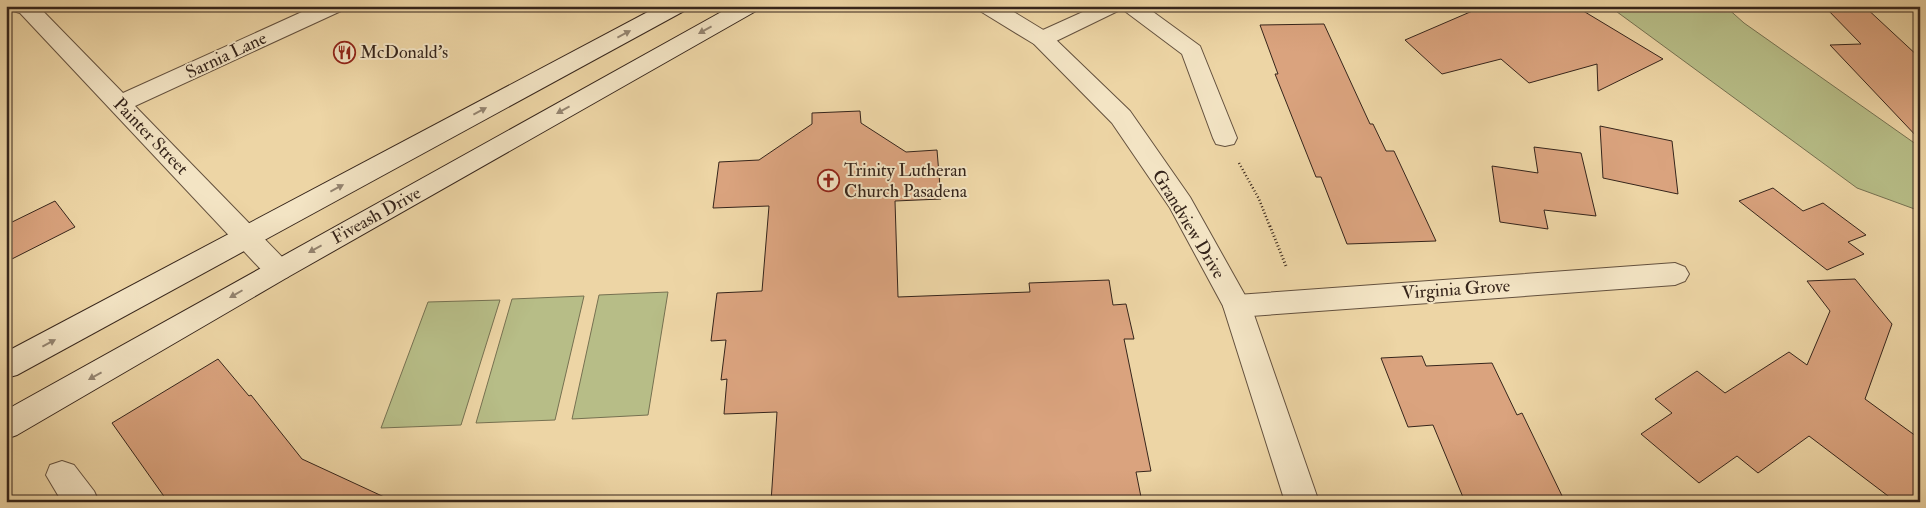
<svg xmlns="http://www.w3.org/2000/svg" width="1926" height="508" font-family="'IM FELL Double Pica',serif">
<style>
.green{fill:#b7bd87;stroke:#767151}
.building{fill:#daa37e;stroke:#36251b}
.lines{fill:none;stroke-linecap:round;stroke-linejoin:round}
.minor-casing{stroke:#64513e;stroke-width:2}
.tertiary-casing{stroke:#64513e;stroke-width:2}
.secondary-casing{stroke:#36251b;stroke-width:2}
.path-far1{stroke:#36251b;stroke-width:2.5;stroke-dasharray:1 2.5;stroke-linecap:butt}
.path{stroke:#36251b;stroke-width:3;stroke-dasharray:1 2.5;stroke-linecap:butt}
.minor{fill:#f3e4c4;fill-rule:evenodd}
.tertiary{fill:#f3e4c4;fill-rule:evenodd}
.secondary{fill:#f3e4c4;fill-rule:evenodd}
.oneway{fill:#948470}
.labels{text-anchor:middle;stroke-width:4;stroke-linejoin:round;paint-order:stroke}
.poi-label{font-size:18px;fill:#36251b;stroke:#f3e4c4;text-anchor:start}
.street-label{font-size:18px;fill:#36251b;stroke:#f3e4c4}
</style>
<rect width="100%" height="100%" fill="#edd5a5"/>
<filter id="stains"><feTurbulence type="fractalNoise" baseFrequency=".004" numOctaves="4"/><feColorMatrix values="0 0 0 0 .2 0 0 0 0 .09 0 0 0 0 .02 0 0 0 .5 -.17"/></filter>
<radialGradient id="worn" r=".72"><stop offset=".6" stop-color="#630" stop-opacity="0"/><stop offset="1" stop-color="#630" stop-opacity=".3"/></radialGradient>
<g class="green">
<path d="M1609,6h116l19,17 176,124v64l-63,-23z"/>
<path d="M668,292l-20,123 -76,4 27,-124z"/>
<path d="M584,296l-29,124 -79,3 36,-124z"/>
<path d="M500,300l-39,125 -80,3 47,-126z"/>
</g>
<g class="building">
<path d="M1484,6h91l88,53 -65,32 -1,-27 -68,19 -28,-24 -59,15 -37,-34z"/>
<path d="M1824,6h40l56,52v82l-90,-95 31,-1z"/>
<path d="M1324,24l46,100h3l13,27h8l42,90 -89,3 -26,-67h-5l-41,-103h3l-18,-49z"/>
<path d="M860,111l1,12 45,29 31,-2 4,49 -46,2 3,96 132,-5 -1,-9 80,-3 4,25 13,-1 8,35h-10l27,132 -15,1 6,30h-158l-1,-5 -86,5h-126l6,-90 -53,2 3,-35 -6,1 5,-40 -15,1 6,-48 45,-2 7,-85 -56,2 6,-46 40,-2 53,-36v-11z"/>
<path d="M1600,126l72,15 6,53 -75,-16z"/>
<path d="M1534,147l47,6 15,63 -52,-6 4,19 -48,-7 -8,-56 46,7z"/>
<path d="M1773,188l30,23 20,-8 43,32 -18,7 16,12 -37,16 -88,-69z"/>
<path d="M55,201l20,26 -69,35v-37z"/>
<path d="M1855,279l37,45 -27,75 55,40v63h-24l-87,-66 -51,37 -21,-17 -38,27 -58,-49 31,-21 -17,-14 42,-28 28,22 64,-41 18,13 23,-54 -23,-30z"/>
<path d="M1422,356l4,10 66,-3 25,52 5,-2 43,89h-100l-32,-77 -25,2 -27,-69z"/>
<path d="M218,359l31,37 2,-1 51,64 93,43h-227l-56,-79z"/>
</g>
<g class="lines">
<defs>
<g id="minor">
<path d="M10,6h28l85,87 192,-87h29l-3,5 -206,95 153,157 4,7 -4,7 -10,3 -10,-3 -248,-264 -7,-2z"/>
<path d="M1096,6h49l55,40 37,92 -3,6 -9,2 -9,-2 -3,-6 -31,-84 -60,-45 -72,35 -8,2 -8,-2 -3,-5 3,-5z"/>
<path d="M1675,263l10,4 4,7 -4,7 -10,4 -438,32 -10,-3 -4,-8 4,-8 10,-3z"/>
<path d="M62,461l12,4 20,26 5,11h-37l-16,-27 4,-10z"/>
</g>
<path id="tertiary" d="M977,6h27l46,28 80,77 60,86 61,109 68,196h-34l-62,-196 -53,-98 -58,-85 -78,-79 -54,-33z"/>
<g id="secondary">
<path d="M659,6h28l-3,5 -667,364 -11,3v-26z"/>
<path d="M732,6h27l-3,5 -468,266 -271,158 -11,4v-29z"/>
</g>
</defs>
<use href="#minor" class="minor-casing"/>
<use href="#tertiary" class="tertiary-casing"/>
<use href="#secondary" class="secondary-casing"/>
<path class="path-far1" d="M1239,163l20,36 11,28"/>
<path class="path" d="M1270,226l16,40"/>
<use href="#minor" class="minor"/>
<use href="#tertiary" class="tertiary"/>
<use href="#secondary" class="secondary"/>
</g>
<defs><path id="oneway-solid" d="M-6-.8H1V-3.2L6.5 0L1 3.2V.8H-6Z" transform="scale(1.25)"/></defs>
<g class="oneway">
<use href="#oneway-solid" transform="translate(705 30) rotate(151)"/>
<use href="#oneway-solid" transform="translate(624 34) rotate(-28)"/>
<use href="#oneway-solid" transform="translate(563 110) rotate(151)"/>
<use href="#oneway-solid" transform="translate(480 111) rotate(-28)"/>
<use href="#oneway-solid" transform="translate(337 188) rotate(-28)"/>
<use href="#oneway-solid" transform="translate(315 249) rotate(151)"/>
<use href="#oneway-solid" transform="translate(236 294) rotate(150)"/>
<use href="#oneway-solid" transform="translate(49 343) rotate(-28)"/>
<use href="#oneway-solid" transform="translate(95 376) rotate(151)"/>
</g>
<defs>
<symbol id="restaurant-ring" viewBox="-11 -11 22 22"><circle r="9.5" fill="#f3e4c4" stroke="#8f2418" stroke-width="1.5"/><path d="M-5-6h1v4h1v-4h1v4h1v-4h1v5L-1.5 .5V6h-2V.5L-5-1ZM5-6V6H3V1.5H1.5Q1.5-4 5-6Z" fill="#8f2418"/></symbol>
<symbol id="church-ring" viewBox="-11 -11 22 22"><circle r="9.5" fill="#f3e4c4" stroke="#8f2418" stroke-width="1.5"/><path d="M-1.2-6h2.4v3.5h3.3v2.4h-3.3V6h-2.4V-.1h-3.3v-2.4h3.3Z" fill="#8f2418"/></symbol>
</defs>
<g fill-rule="evenodd">
<use href="#restaurant-ring" x="332" y="40" width="25" height="25"/>
<use href="#church-ring" x="816" y="168" width="25" height="25"/>
</g>
<g class="labels">
<g class="poi-label">
<text x="360" y="58">McDonald's</text>
<text x="844" y="176">Trinity Lutheran<tspan x="844" dy="21">Church Pasadena</tspan></text>
</g>
<g class="street-label">
<text transform="translate(226 55) rotate(-25)" y="6">Sarnia Lane</text>
<text transform="translate(151 136) rotate(46)" y="6">Painter Street</text>
<text transform="translate(376 215) rotate(-29)" y="6">Fiveash Drive</text>
<text transform="translate(1189 224) rotate(59)" y="6">Grandview Drive</text>
<text transform="translate(1456 289) rotate(-4)" y="6">Virginia Grove</text>
</g>
</g>
<rect width="1926" height="508" fill="none" stroke="#edd5a5" stroke-width="25"/>
<rect x="8" y="8" width="1911" height="493" fill="none" stroke="#36251b" stroke-width="2.5"/>
<rect x="12" y="12" width="1901" height="483" fill="none" stroke="#36251b"/>
<rect width="100%" height="100%" filter="url(#stains)"/>
<rect width="100%" height="100%" fill="url(#worn)"/>
</svg>
